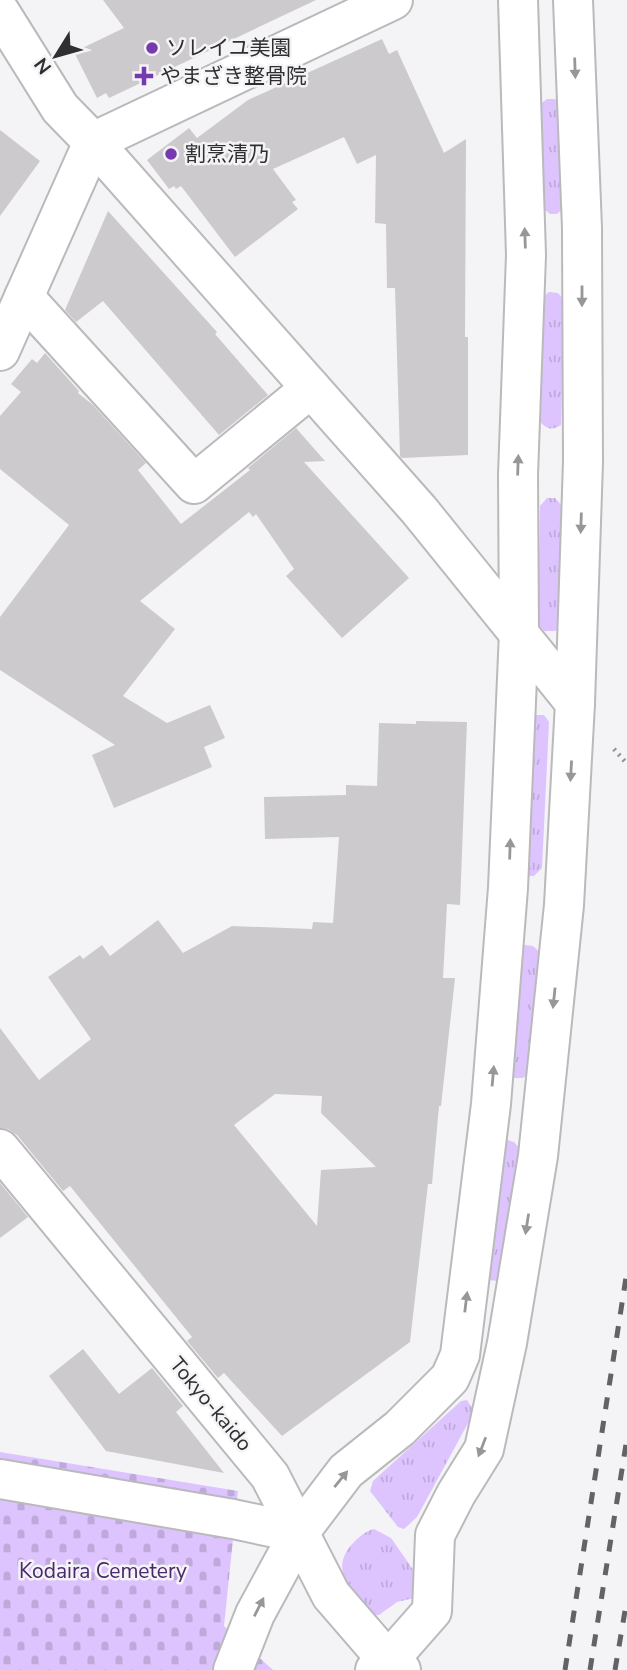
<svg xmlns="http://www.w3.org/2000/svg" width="627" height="1670" font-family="'Nunito Sans','Noto Sans JP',sans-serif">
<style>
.grass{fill:url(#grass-tufts)}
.cemetery{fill:url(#cemetery-stones)}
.building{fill:#cccacd;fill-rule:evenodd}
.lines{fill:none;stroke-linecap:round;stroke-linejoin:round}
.minor-casing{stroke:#bab9bc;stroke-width:42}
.major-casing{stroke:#bab9bc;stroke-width:42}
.path{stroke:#919193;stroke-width:4.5;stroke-dasharray:2 5;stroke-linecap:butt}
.minor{stroke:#fff;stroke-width:38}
.major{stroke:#fff;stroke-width:38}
.rail{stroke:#636365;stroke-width:5;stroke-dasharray:12 12;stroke-linecap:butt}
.oneway{fill:#979798}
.poi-dot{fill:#7639ae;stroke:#f4f3f6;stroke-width:2.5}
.labels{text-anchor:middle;stroke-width:5;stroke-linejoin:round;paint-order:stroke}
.poi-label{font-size:21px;fill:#2f2f30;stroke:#f4f3f6;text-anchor:start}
.street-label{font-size:21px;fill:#2f2f30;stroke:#f4f3f6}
.park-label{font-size:21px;fill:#4a286c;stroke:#f4f3f6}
</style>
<defs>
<pattern id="grass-tufts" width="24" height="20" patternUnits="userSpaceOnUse" patternTransform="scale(1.75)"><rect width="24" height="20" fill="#ddc4fe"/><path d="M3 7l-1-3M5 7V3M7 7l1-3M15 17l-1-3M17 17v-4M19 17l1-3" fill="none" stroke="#bea9da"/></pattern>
<pattern id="cemetery-stones" width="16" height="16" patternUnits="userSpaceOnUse" patternTransform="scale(1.75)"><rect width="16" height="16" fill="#ddc4fe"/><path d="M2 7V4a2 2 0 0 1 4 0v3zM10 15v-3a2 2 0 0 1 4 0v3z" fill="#bea9da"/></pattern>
</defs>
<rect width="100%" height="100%" fill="#f4f3f6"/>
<g class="grass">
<path d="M547,99h8l7,7 2,102 -7,6h-7l-6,-5 -5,-104z"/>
<path d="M549,292l9,1 6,7 -3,125c-8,5 -12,5 -20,-2l1,-125z"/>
<path d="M547,498h8l7,8 1,120 -8,5h-11l-6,-7 2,-118z"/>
<path d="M536,715h8l5,7 -7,146 -8,8h-5l-7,-6 9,-151z"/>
<path d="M525,945l8,1 9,8 -13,119 -6,5h-10l-7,-9 11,-118z"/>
<path d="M504,1139l10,3 7,8 -17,127 -7,4 -8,-1 -6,-8z"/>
<path d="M467,1400l5,8 1,6 -56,103 -13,12 -6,-2 -28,-36 3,-10 88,-80z"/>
<path d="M374,1529l17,9 23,33 4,16 -4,11 -17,4 -18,13h-10c-18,-25 -42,-47 -14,-74 7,-6 11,-10 19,-12z"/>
</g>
<path class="cemetery" d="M0,1452l238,39 -14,135 49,44h-273z"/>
<g class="building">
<path d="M103,0h213l-207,98 -3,-5 -9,5 -23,-46 50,-24z"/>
<path d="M382,39l7,15 8,-4 47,103 22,-14 -1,198h3v118l-66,3 -2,-2 -5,-168h-8l-1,-64 -11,-1 1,-68 -19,9 -13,-27 -71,32 23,31 -4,2 6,7 -63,48 -54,-71 -5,3 -2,-3 -5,3 -22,-29 42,-32 8,10 51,-38z"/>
<path d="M0,130l40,31 -40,55z"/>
<path d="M108,211l109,121 -2,2 53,61 -49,40 -116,-134 -27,21 -11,-12z"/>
<path d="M45,353l34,38 -1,2 15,12 53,58 -8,7 43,54 69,-54 -2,-2 48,-40 29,33 -21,1 105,116 -67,60 -56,-62 8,-7 -38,-55 -3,3 -4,-5 -109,89 35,28 -52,67 44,27 43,-18 15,33 -21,9 8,20 -98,41 -22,-53 23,-10 -115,-75v-53l69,-92 -69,-56v-53l21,-24 -10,-8 21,-25 5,4z"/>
<path d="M416,721l51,1 -7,183 -13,-1 -4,74h12l-14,128h-2l-7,78h-4l-18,158 -128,94 -58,-63 -6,5 -31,-37 5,-4 -122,-151 -7,5 -46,-56 -9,-6 -8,-1v-100l39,52 52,-41 -43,-62 32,-22 3,4 19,-14 8,11 48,-36 25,33 49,-27 80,3 1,-7 20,1 6,-86 -74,2 -1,-42 82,-2v-10l31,1 2,-63 37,1zM275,1094l47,2 -1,17 55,54 -55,3 -4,56 -83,-101z"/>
<path d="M0,1183l28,34 -28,21z"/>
<path d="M83,1349l36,45 33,-26 31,38 -7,6 48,61 -118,-22 -57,-75z"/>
</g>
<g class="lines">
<defs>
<g id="minor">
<path d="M24,297l170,187 117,-96"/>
<path d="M0,351l93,-209 326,368 156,193"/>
<path d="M0,1149l270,327 61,119 57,66 13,9"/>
<path d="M0,1479l233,40 66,14"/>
<path d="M233,1670l22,-56 44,-81 47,-62 54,-43 50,-50 10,-23 31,-251 17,-216 11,-256 -1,-157 8,-220 -8,-255"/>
<path d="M375,1670l13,-9 44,-50 3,-76 21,-41 28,-45 23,-106 31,-187 26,-251 11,-202 8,-241 -1,-234 -9,-228"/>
</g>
<path id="major" d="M0,12l60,96 33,34 300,-142"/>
</defs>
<use href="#minor" class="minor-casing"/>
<use href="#major" class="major-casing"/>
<path class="path" d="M614,749l13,15"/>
<use href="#minor" class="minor"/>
<use href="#major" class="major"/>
<g class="rail">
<path d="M565,1670l62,-399"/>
<path d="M590,1670l37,-232"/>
<path d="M615,1670l12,-71"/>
</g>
</g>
<defs><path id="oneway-solid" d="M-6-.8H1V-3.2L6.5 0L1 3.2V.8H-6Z" transform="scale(1.75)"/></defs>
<g class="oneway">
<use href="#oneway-solid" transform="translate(575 68) rotate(88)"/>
<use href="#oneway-solid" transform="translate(525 238) rotate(-92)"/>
<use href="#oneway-solid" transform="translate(582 296) rotate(90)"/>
<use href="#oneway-solid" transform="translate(518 465) rotate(-88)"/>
<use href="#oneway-solid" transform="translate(581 523) rotate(92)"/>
<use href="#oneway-solid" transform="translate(571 771) rotate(93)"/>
<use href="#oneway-solid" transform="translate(510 849) rotate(-88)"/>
<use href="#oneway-solid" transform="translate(554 998) rotate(96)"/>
<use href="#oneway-solid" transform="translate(493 1076) rotate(-85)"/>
<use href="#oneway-solid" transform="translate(527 1224) rotate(99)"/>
<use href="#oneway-solid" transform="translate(466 1302) rotate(-83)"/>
<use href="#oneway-solid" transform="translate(482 1447) rotate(111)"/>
<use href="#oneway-solid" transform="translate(341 1479) rotate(-51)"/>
<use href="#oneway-solid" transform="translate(259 1607) rotate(-63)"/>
</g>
<g class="poi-dot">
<circle cx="152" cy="48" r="7"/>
<path d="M140.5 65.5h7v7h7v7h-7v7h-7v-7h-7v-7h7z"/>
<circle cx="171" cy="154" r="7"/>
</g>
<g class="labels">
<g class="poi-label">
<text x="166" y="55">ソレイユ美園</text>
<text x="160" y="83">やまざき整骨院</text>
<text x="185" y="161">割烹清乃</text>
</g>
<g class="street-label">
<text transform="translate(211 1404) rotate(50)" y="7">Tokyo-kaido</text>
</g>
<g class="park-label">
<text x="103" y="1578">Kodaira Cemetery</text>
</g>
</g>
<g transform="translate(56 56) rotate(233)" stroke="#f4f3f6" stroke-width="5" paint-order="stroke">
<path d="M0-5L12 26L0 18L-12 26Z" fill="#2f2f30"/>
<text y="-10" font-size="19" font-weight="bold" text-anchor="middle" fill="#2f2f30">N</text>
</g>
</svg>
